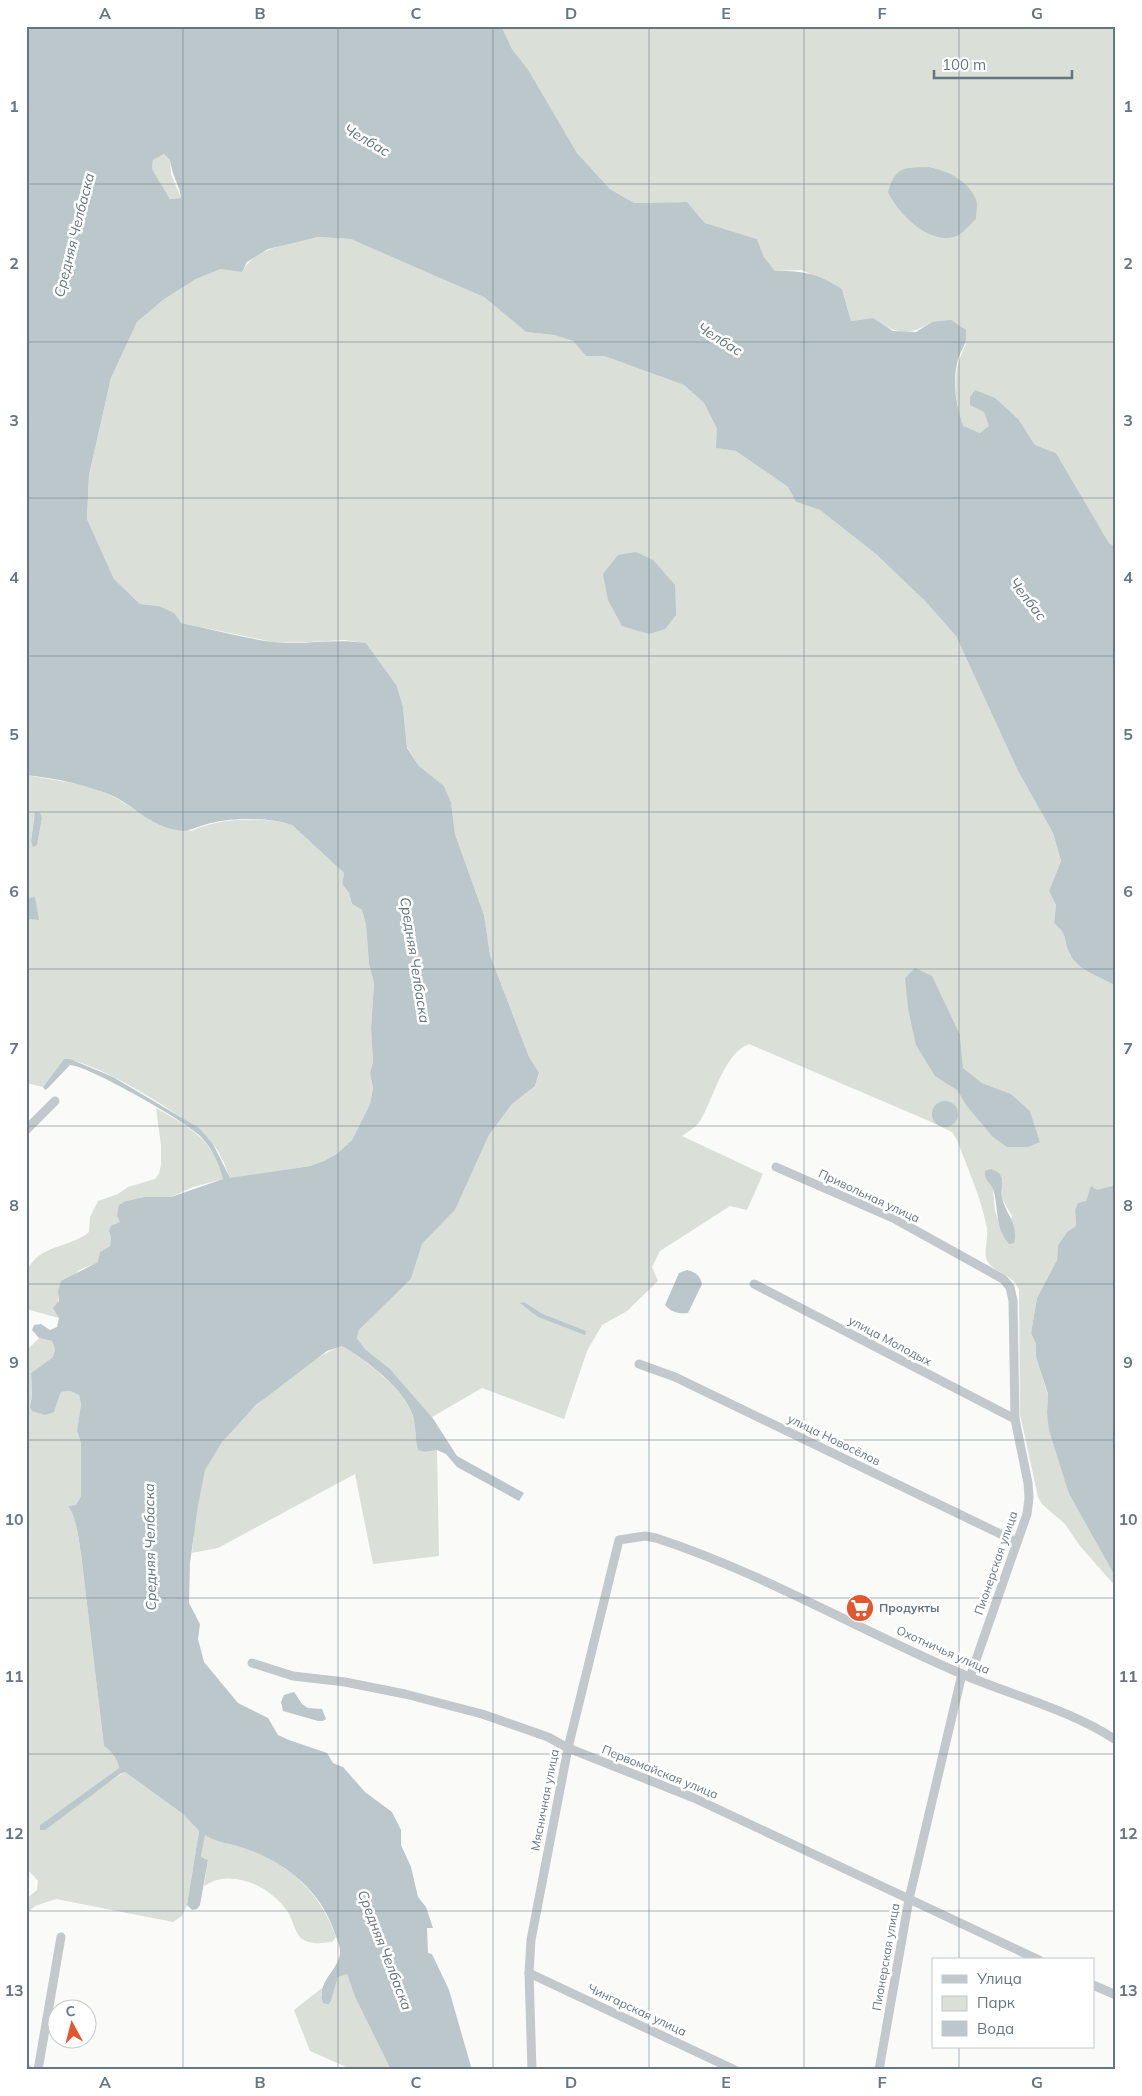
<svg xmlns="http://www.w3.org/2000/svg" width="1142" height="2096" font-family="Mulish,sans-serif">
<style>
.green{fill:#dadfd7;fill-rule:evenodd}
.water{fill:#bbc7cb;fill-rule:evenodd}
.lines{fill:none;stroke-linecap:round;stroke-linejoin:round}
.minor{stroke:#c3c8cc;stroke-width:9}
.grid{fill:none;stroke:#657683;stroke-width:1;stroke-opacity:0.55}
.labels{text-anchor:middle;stroke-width:5;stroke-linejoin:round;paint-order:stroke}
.street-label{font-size:12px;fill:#657683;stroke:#fff}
.poi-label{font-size:12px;font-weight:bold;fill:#657683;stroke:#fff;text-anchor:start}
.water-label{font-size:14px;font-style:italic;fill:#60757c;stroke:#fff}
.neatline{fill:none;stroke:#657683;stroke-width:2}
.grid-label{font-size:16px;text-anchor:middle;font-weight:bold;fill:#657683}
</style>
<rect width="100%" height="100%" fill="#fafaf8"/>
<g class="green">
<path d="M500,26h616v521l-7,-4 -53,-90 -21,-8 -16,-25 -35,-8 6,14 -10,7 -17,-6c-9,-32 -12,-53 3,-83l-34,-22c-25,15 -36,12 -59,-4l-22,3 -9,-32 -40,-19 -27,1 -11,-14 -7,-18 -52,-16 -18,-21 -53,1 -24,-14 -33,-36 -48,-82 -17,-22zM929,167c23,5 33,14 47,33z"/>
<path d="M164,154l6,6 1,14 10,24 -11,1 -18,-30 1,-9z"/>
<path d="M318,237l33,2 32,12 101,46 42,35 28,3 19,6 13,15h18l80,29 20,18 13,26v19l19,3 52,36 8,15 24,8 57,45 49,47 30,34 62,135 35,62 8,28 -12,30 7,14 -2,18 11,10 5,22 46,31v199l-27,8 -3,8 -11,9 1,16 -9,6 -9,13 -1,15 -20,38 -6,35 5,11v13l12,38 -1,18 22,81 47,84v9l-36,-41 -15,-22 -23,-20 -4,-7 -18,-83 -1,-124c-7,-17 -23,-16 -31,-28 -6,-8 1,-24 -1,-34 -6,-30 -19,-59 -30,-88l-5,-8 -23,-11 -180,-77c-26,10 -36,57 -49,77 -4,6 -12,11 -18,15l81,38 -16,36 -17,-4 -70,45 -8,16 6,14 -31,30 -25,14 -15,26 -23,68 -82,-31 -50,29 -42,-48 -25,-20 -8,-11 2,-8 52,-51 11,-35 33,-34 34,-75 23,-31 23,-18 4,-12 -10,-17 -39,-102 -6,-40 -29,-81 -4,-32 -7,-16 -25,-20 -12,-19 -4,-40 -6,-21 -31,-43 -22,-3 -35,2h-36l-92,-19 -22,-17 -19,-2 -26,-25 -27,-60 2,-44 22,-97 26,-56 26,-22 33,-21 25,-10 21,2c15,-25 49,-27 76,-34zM960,1035l3,33 19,15 29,11 19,17 10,31 -74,-37 -9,-15zM1003,1179l-2,18 11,19 -8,22 -9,-27 -2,-22zM524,1302l19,12 42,17v3l-47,-17 -17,-14z"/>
<path d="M26,775l63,11 27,12 40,25 36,8c25,-13 72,-15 100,-6l52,48 -2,11 7,9 3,11 10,6 4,15 3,39 5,19 -3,45 2,34 -3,11 3,15 -3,16 -18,36 -14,13 -14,8 -14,5 -80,13c-4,-12 -9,-25 -17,-35 -20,-24 -118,-84 -149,-85l-21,28 -17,-4v-164l12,1 -3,-23 -9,1zM34,817l8,1 -5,26 -6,-3z"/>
<path d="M156,1108c33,19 58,31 67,71l-30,8 -22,10h-27l-18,4 -6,21 -11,9 2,7 -1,8 -10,6 -1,10 -20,8 -21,22 1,26 -33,-9c0,-10 -3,-26 0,-35 10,-30 43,-25 63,-42l1,-15 8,-16 20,-7 10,-7 27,-8 4,-5 2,-9v-20z"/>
<path d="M39,1338l13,3 3,8 -2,8 -22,16 1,23 -2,10 24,6 7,-20 9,-1 9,4 2,9 -4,27 4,12v53l-5,9 -7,1c7,10 10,34 12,48l23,192c8,6 13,12 15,22l-79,57 85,-53 58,42 16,17 -12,74 -5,11 -9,6 -117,-23 -21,7 -9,8v-15l11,-9 1,-9 -8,-9h-4v-521z"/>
<path d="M342,1346c23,14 64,44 71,71 6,18 -3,16 12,35l12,-2 2,106 -66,8 -18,-90 -137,74 -26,5c3,-27 3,-59 13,-84 16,-39 98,-110 137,-123z"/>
<path d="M205,1834c14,7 26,8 40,14 45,17 75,44 91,89l-4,5c-9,1 -21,3 -30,-3 -7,-5 -9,-19 -14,-27 -17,-25 -56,-45 -84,-26l4,-26 -7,-3z"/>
<path d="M343,1974h4l8,23 36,73h-38l-43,-19 -16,-41 28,-22 -1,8 10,5 7,-24z"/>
</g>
<g class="water">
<path d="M26,26h475l11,23 17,22 48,82 33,36 24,14 53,-1 18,21 52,16 7,18 11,14c29,0 42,2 67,18l9,32 22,-3 20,13 23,1 16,-10 19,-2 15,10c1,19 -6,18 -9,34 -5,21 0,42 6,62l17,7 9,-7 -5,-14 -14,-7v-8l5,-7 20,8 24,22 16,25 21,8 53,90 7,4v439c-14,-9 -39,-16 -46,-32 -8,-17 0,-17 -16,-31l2,-18 -7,-14 12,-30 -8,-28 -35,-62 -62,-135 -30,-34 -49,-47 -57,-45 -24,-8 -8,-15 -52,-36 -20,-3 1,-19 -13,-26 -20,-18 -80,-29h-18l-13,-15 -19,-6 -28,-3 -42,-35 -133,-58 -33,-2 -50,12 -21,13 -5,10 -21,-3 -25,10 -33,21 -26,22 -26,56 -22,97 -2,44 27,60 26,25 19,2 15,7 7,10c30,6 61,15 92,19 31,3 62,-4 93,1l31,43 6,21 4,41 12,18 25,20 7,16 4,32 29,81 6,40 39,102 10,16 -4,13 -23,18 -23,31 -34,75 -33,34 -11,35 -52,51 -2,8 8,11 25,20 42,48 25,39 67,37 -5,8 -62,-34 -11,-13 -9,-4 -12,2 -7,-2c-3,-11 -2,-24 -5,-34 -9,-28 -47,-56 -71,-70l-15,5 -71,54 -34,37 -17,28 -7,35 -8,58 -1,40 11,21 -2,15 6,23 34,41 30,15 10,17 11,5 38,13 6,10 10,4 22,25 27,20 9,18v15l10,22 7,30 8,10 7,21h-6l1,25 4,1 17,36 23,80h-81l-36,-73 -8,-23 -9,3 -7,24 -3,3 -5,-1c-7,-21 14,-31 17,-49 1,-8 -5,-19 -7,-26 -14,-39 -50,-67 -89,-80 -16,-6 -24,-4 -39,-13l-4,22 7,3 -8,45 -3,4 -5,1 -5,-5 12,-74 -16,-17 -58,-42 -5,2 -75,56h-5v-5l79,-57c-2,-10 -7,-16 -15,-22l-23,-192c-2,-14 -5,-39 -13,-48l8,-1 5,-9v-53l-4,-12 4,-27 -2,-9 -9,-4 -9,1 -7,20 -9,3 -13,-4 -2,-4 2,-11 -1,-23 22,-16 2,-8 -3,-8 -13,-3 -7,-8 2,-5 7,-1 9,6 7,-3 2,-9 -6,-10 6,-7 -1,-9 3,-11 37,-19 2,-10 10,-6 1,-8 -2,-7 2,-5 9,-4 -3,-7 2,-10 7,-4 18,-4h27l52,-18c-4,-15 -10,-29 -21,-41 -11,-14 -115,-73 -132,-73l-22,23 -3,2 -2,-3 21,-28h6l43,18 86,51 14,16 17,34 80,-12 14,-5 14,-8 14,-13 18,-36 3,-16 -3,-15 3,-11 -2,-34 3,-45 -5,-19 -3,-39 -4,-15 -10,-6 -3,-11 -7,-9 2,-11 -52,-48c-25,-8 -63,-8 -88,0 -14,4 -16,8 -32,4 -22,-5 -38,-22 -57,-32 -28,-13 -58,-18 -89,-22zM164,154l6,6c2,16 10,26 11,38l-11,1 -18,-30 1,-9z"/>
<path d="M929,167c19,4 38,13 47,32 2,5 0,14 0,20 -5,4 -11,12 -17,16 -27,13 -60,-20 -71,-43 8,-26 15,-24 41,-25z"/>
<path d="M636,552l17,8 22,25 1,30 -11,14 -16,5 -27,-8 -14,-26 -5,-26 15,-19z"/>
<path d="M35,812l5,1 2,5 -5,27 -4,2 -2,-6z"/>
<path d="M35,897l4,23 -13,-1v-21z"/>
<path d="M915,968l17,8 28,59 3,33 19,15 29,11 19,17 10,31 -12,5h-21l-15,-11 -26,-31 -9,-15 -22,-14 -19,-31 -8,-37 -3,-30z"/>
<circle cx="945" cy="1114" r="13"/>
<path d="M991,1169c5,2 9,3 11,10 2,5 -2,13 0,19 4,16 17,27 12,45l-5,1c-15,-17 -10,-38 -16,-55 -3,-7 -9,-9 -8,-18z"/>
<path d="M1116,1185v393l-47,-84 -20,-64 -2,-17 1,-19 -12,-37v-13l-5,-11 6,-35 20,-38 1,-15 9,-13 9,-6 -1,-16 3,-7 8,-2 5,-15 6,4z"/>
<path d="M687,1270c9,2 13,6 15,14l-14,29c-10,1 -17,-1 -23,-8l14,-32z"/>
<path d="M524,1302l19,12 43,17 -1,4 -47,-18 -18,-14z"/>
<path d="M294,1692l8,12 6,4 14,1 4,10 -3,2h-5l-35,-10 -2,-9 3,-7z"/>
</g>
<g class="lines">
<g class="minor">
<path d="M26,1130l29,-29"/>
<path d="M776,1167l119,52 108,60 7,8 3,14 2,118 13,64 1,15 -2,16 -57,163"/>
<path d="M754,1284l261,135"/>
<path d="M639,1364l36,13 342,165"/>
<path d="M252,1663l41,13 52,6 60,12 77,20 66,23 20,11 126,50 345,162"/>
<path d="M529,1973l206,97"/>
<path d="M1093,1985l23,10"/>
<path d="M26,2069l2,1"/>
<path d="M38,2070l23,-133"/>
<path d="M532,2070l-3,-97 2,-33 37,-192 51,-208 26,-4 11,2c107,35 203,92 306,136 51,22 107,35 154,66"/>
<path d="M879,2070l30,-171 53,-225"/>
</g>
</g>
<path class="grid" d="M183,26v2044M338,26v2044M493,26v2044M649,26v2044M804,26v2044M959,26v1934M26,184h1090M26,342h1090M26,498h1090M26,656h1090M26,812h1090M26,969h1090M26,1126h1090M26,1284h1090M26,1440h1090M26,1598h1090M26,1754h1090M26,1911h1090M959,2047v23"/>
<defs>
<symbol id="supermarket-disc" viewBox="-11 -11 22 22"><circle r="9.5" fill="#e4572e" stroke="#fff"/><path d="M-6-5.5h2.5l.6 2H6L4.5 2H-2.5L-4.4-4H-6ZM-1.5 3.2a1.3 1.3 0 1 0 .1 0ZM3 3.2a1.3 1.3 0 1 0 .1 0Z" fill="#fff"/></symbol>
</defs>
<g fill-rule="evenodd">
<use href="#supermarket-disc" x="844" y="1592" width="32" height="32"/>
</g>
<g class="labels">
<g class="street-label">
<text transform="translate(869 1196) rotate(25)" y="4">Привольная улица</text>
<text transform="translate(890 1341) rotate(28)" y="4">улица Молодых</text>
<text transform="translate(834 1440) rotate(26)" y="4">улица Новосёлов</text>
<text transform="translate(996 1563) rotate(-71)" y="4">Пионерская улица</text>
<text transform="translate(943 1650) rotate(24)" y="4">Охотничья улица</text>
<text transform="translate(660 1772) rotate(22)" y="4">Первомайская улица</text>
<text transform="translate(545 1800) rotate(-79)" y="4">Мясничная улица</text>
<text transform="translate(886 1957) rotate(-80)" y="4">Пионерская улица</text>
<text transform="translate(637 2010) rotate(25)" y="4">Чингарская улица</text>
</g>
<g class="poi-label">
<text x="879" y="1612">Продукты</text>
</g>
<g class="water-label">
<text transform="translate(367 140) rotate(30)" y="5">Челбас</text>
<text transform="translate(74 235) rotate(-76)" y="5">Средняя Челбаска</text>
<text transform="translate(720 339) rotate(32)" y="5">Челбас</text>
<text transform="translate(1028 599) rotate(52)" y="5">Челбас</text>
<text transform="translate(415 960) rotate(81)" y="5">Средняя Челбаска</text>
<text transform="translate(150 1547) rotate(-91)" y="5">Средняя Челбаска</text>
<text transform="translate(385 1950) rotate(69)" y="5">Средняя Челбаска</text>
</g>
</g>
<rect width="1142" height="2096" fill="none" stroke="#ffffff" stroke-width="55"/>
<rect x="932" y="1958" width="162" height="90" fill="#ffffff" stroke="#c1c8cd"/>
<rect x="942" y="1975" width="25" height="8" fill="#c3c8cc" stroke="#c1c8cd"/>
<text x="977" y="1984" font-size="15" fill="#657683">Улица</text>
<rect x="942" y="1996" width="25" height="15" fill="#dadfd7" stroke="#c1c8cd"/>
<text x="977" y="2008" font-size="15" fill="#657683">Парк</text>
<rect x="942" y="2021" width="25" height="15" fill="#bbc7cb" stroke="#c1c8cd"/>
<text x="977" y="2034" font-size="15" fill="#657683">Вода</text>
<g transform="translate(72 2024) rotate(353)"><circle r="24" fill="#ffffff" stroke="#c1c8cd"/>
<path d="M0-4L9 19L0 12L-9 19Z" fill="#e4572e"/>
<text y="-8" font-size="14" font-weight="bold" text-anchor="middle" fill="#657683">С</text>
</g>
<path d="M934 70v8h138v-8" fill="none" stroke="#657683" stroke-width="2.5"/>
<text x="942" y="70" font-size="15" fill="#657683" stroke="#ffffff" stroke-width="4" paint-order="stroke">100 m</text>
<rect x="28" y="28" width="1086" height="2040" class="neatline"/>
<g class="grid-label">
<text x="105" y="19">A</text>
<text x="260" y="19">B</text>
<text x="416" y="19">C</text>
<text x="571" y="19">D</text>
<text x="726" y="19">E</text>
<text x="882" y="19">F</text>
<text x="1037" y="19">G</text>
<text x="14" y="112">1</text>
<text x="1128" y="112">1</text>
<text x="14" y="269">2</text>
<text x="1128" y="269">2</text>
<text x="14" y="426">3</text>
<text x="1128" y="426">3</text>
<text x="14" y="583">4</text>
<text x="1128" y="583">4</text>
<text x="14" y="740">5</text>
<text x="1128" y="740">5</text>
<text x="14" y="897">6</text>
<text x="1128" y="897">6</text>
<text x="14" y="1054">7</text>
<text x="1128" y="1054">7</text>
<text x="14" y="1211">8</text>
<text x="1128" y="1211">8</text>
<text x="14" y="1368">9</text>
<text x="1128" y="1368">9</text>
<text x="14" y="1525">10</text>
<text x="1128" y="1525">10</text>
<text x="14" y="1682">11</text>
<text x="1128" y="1682">11</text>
<text x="14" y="1839">12</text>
<text x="1128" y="1839">12</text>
<text x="14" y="1996">13</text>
<text x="1128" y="1996">13</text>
<text x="105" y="2088">A</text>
<text x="260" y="2088">B</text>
<text x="416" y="2088">C</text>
<text x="571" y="2088">D</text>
<text x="726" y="2088">E</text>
<text x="882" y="2088">F</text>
<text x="1037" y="2088">G</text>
</g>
</svg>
